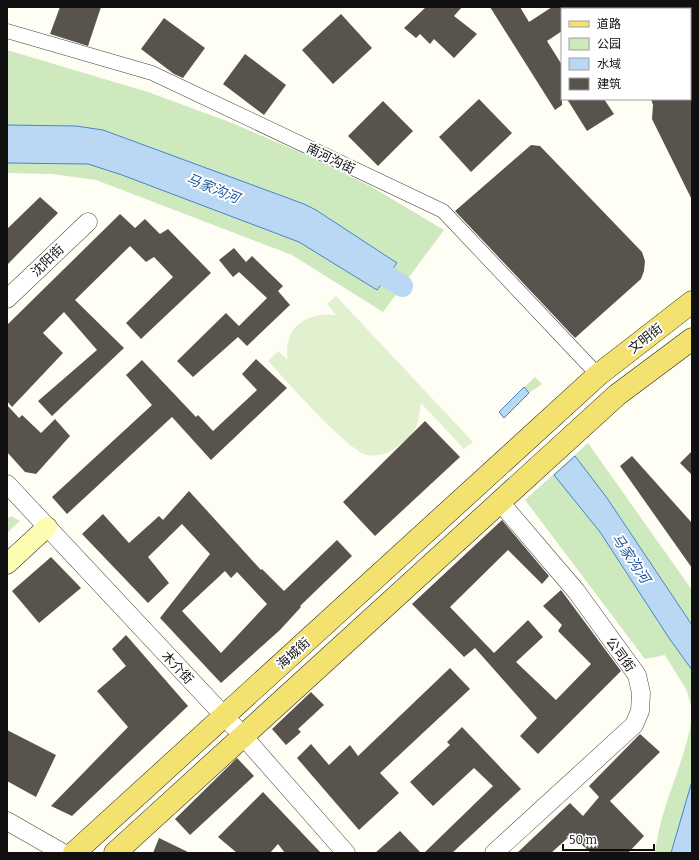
<svg xmlns="http://www.w3.org/2000/svg" width="699" height="860" font-family="Bitter,'Noto Sans SC',serif">
<style>
.green{fill:#cfe9be}
.pitch{fill:#e1f0cf}
.water{fill:#bad8f4;stroke:#4485c9}
.lines{fill:none;stroke-linecap:round;stroke-linejoin:round}
.river{stroke:#bad8f4;stroke-width:22}
.building{fill:#59534d;fill-rule:evenodd}
.minor-casing{stroke:#434343;stroke-width:15}
.tertiary-casing{stroke:#434343;stroke-width:19}
.secondary-casing{stroke:#323232;stroke-width:21}
.primary-casing{stroke:#212121;stroke-width:23}
.minor{stroke:#fff;stroke-width:14}
.tertiary{stroke:#fff;stroke-width:18}
.secondary{stroke:#fcfcb2;stroke-width:20}
.primary{stroke:#f3e26f;stroke-width:22}
.labels{text-anchor:middle;stroke-width:4;stroke-linejoin:round;paint-order:stroke}
.street-label{font-size:13px;fill:#101010;stroke:#fff}
.water-label{font-size:14px;font-style:italic;fill:#1d579e;stroke:#fff}
</style>
<rect width="100%" height="100%" fill="#fffef4"/>
<g class="green">
<path d="M7,50l141,42 84,31 72,31 66,32 74,44 -61,82 -91,-57 -196,-75 -44,-6 -45,-1z"/>
<path d="M535,377l7,7 -13,9 -25,25 -5,-6z"/>
<path d="M588,443l104,147v120l-5,-19 -22,-36 -20,4 -120,-159z"/>
<path d="M11,516l9,5 -13,12v-14z"/>
<path d="M692,717v136h-37c5,-47 30,-89 37,-136z"/>
</g>
<path class="pitch" d="M336,296l137,146 -9,7 -43,-46c-3,23 -3,28 -23,43 -8,7 -19,11 -31,9 -19,-4 -82,-76 -99,-94l10,-10 10,9c-6,-32 19,-49 48,-45l-9,-11z"/>
<g class="water">
<path d="M7,125l69,1 27,4 201,74 12,6 81,53 -20,27 -78,-48 -177,-67 -34,-11 -81,-1z"/>
<path d="M524,387l5,6 -25,25 -5,-6z"/>
<path d="M575,456l32,42 85,127v45l-23,-32 -69,-106 -46,-57z"/>
<path d="M692,781v72h-21z"/>
</g>
<g class="lines">
<path class="river" d="M361,260l41,26"/>
</g>
<g class="building">
<path d="M60,7h41l-13,39 -38,-12z"/>
<path d="M426,7h36l-8,9 23,18 -23,24 -20,-19 -4,5 -10,-10 -4,4 -12,-10z"/>
<path d="M490,7h30l9,15 23,-15h10v24l-15,10 15,24v40l-7,5z"/>
<path d="M341,14l31,34 -39,36 -31,-34z"/>
<path d="M164,18l41,30 -22,30 -9,-4 -33,-25z"/>
<path d="M245,54l41,31 -22,30 -41,-31z"/>
<path d="M479,99l33,34 -41,39 -32,-35z"/>
<path d="M567,99h37l10,15 -27,17z"/>
<path d="M651,99h41v101l-40,-81 1,-14z"/>
<path d="M383,101l30,30 -35,35 -30,-30z"/>
<path d="M531,145l9,1 102,106 3,9 -1,10 -3,8 -66,59 -120,-127z"/>
<path d="M40,197l18,16 -51,52v-36z"/>
<path d="M120,214l15,14 10,-9 15,15 8,-5 43,44 -70,66 -15,-16 47,-46 -19,-20 -8,5 -16,-16 -55,54 49,48 -72,68 -14,-15 59,-51 -33,-38 -21,21 20,20 -51,54 -5,-6v-76z"/>
<path d="M234,248l12,14 6,-6 31,30 -5,5 12,14 -43,41 -9,-9 -45,40 -16,-16 49,-48 13,13 28,-28 -28,-26 -6,5 -14,-17z"/>
<path d="M256,359l31,29 -76,72 -39,-43 -105,97 -15,-17 100,-92 -26,-30 16,-15 54,57 2,-2 15,16 44,-41 -15,-16z"/>
<path d="M7,405l12,13 3,-3 19,18 14,-14 15,17 -34,38 -11,-2 -18,-20z"/>
<path d="M425,421l35,36 -85,79 -32,-34z"/>
<path d="M692,451v24l-12,-12z"/>
<path d="M632,456l60,67v45l-72,-102z"/>
<path d="M189,491l72,79 1,-1 22,22 53,-51 15,16 -52,50 1,1 -21,23 -59,53 -61,-65 50,-64 -28,-30 -34,33 21,26 -21,20 -66,-69 21,-20 26,29 30,-27 4,4zM225,571l6,7 6,-6 30,32 -46,49 -39,-42z"/>
<path d="M502,520l47,56 -7,8 -34,-34 -58,57 44,46 34,-33 15,17 -27,25 40,38 35,-36 -33,-33 4,-6 -19,-19 18,-16 60,81 -83,83 -18,-18 17,-18 -62,-70 -11,9 -52,-53z"/>
<path d="M51,557l30,31 -42,35 -27,-32z"/>
<path d="M126,635l62,71 -116,110 -21,-10 77,-79 -31,-36 29,-25 -14,-17z"/>
<path d="M450,668l20,21 -90,84 19,20 -40,37 -62,-72 14,-14 18,21 21,-20 8,11z"/>
<path d="M311,692l13,13 -26,24 3,3 -15,13 -14,-16z"/>
<path d="M462,727l59,62 -69,64h-28l69,-67 -19,-18 -41,38 -23,-24 40,-37 -3,-3z"/>
<path d="M7,730l49,25 -20,42 -29,-16z"/>
<path d="M640,734l20,18 -50,49 34,35 -16,17h-37l-20,-18 -20,18h-34l53,-50 13,13 16,-19 -10,-11z"/>
<path d="M237,758l17,18 -64,59 -15,-16z"/>
<path d="M263,792l58,61h-36l-7,-9 -8,9h-33l-19,-16z"/>
<path d="M400,831l21,22h-46z"/>
<path d="M159,838l31,15h-37z"/>
</g>
<g class="lines">
<defs>
<path id="minor" d="M7,31l145,42 291,138 155,164"/>
<g id="tertiary">
<path d="M7,299l81,-77"/>
<path d="M7,484l236,252 103,117"/>
<path d="M7,821l56,32"/>
<path d="M494,853l140,-128 6,-14 1,-18 -4,-18 -61,-84 -76,-89"/>
</g>
<path id="secondary" d="M7,564l40,-37"/>
<g id="primary">
<path d="M74,853l524,-478 94,-73"/>
<path d="M115,853l502,-458 75,-56"/>
</g>
</defs>
<use href="#minor" class="minor-casing"/>
<use href="#tertiary" class="tertiary-casing"/>
<use href="#secondary" class="secondary-casing"/>
<use href="#primary" class="primary-casing"/>
<use href="#minor" class="minor"/>
<use href="#tertiary" class="tertiary"/>
<use href="#secondary" class="secondary"/>
<use href="#primary" class="primary"/>
</g>
<g class="labels">
<g class="street-label">
<text transform="translate(331 158) rotate(26)" y="5">南河沟街</text>
<text transform="translate(47 260) rotate(-44)" y="5">沈阳街</text>
<text transform="translate(645 338) rotate(-38)" y="5">文明街</text>
<text transform="translate(293 653) rotate(-42)" y="5">海城街</text>
<text transform="translate(621 654) rotate(54)" y="5">公司街</text>
<text transform="translate(178 667) rotate(47)" y="5">木介街</text>
</g>
<g class="water-label">
<text transform="translate(213 188) rotate(22)" y="5">马家沟河</text>
<text transform="translate(631 558) rotate(56)" y="5">马家沟河</text>
</g>
</g>
<rect width="699" height="860" fill="none" stroke="#101010" stroke-width="16"/>
<rect x="561" y="8" width="130" height="92" fill="#ffffff" stroke="#9f9f9f"/>
<rect x="569" y="21" width="20" height="6" fill="#f3e26f" stroke="#9f9f9f"/>
<text x="597" y="28" font-size="12" fill="#101010">道路</text>
<rect x="569" y="38" width="20" height="12" fill="#cfe9be" stroke="#9f9f9f"/>
<text x="597" y="48" font-size="12" fill="#101010">公园</text>
<rect x="569" y="58" width="20" height="12" fill="#bad8f4" stroke="#9f9f9f"/>
<text x="597" y="68" font-size="12" fill="#101010">水域</text>
<rect x="569" y="78" width="20" height="12" fill="#59534d" stroke="#9f9f9f"/>
<text x="597" y="88" font-size="12" fill="#101010">建筑</text>
<path d="M563 844v6h91v-6" fill="none" stroke="#101010" stroke-width="2"/>
<text x="569" y="844" font-size="12" fill="#101010" stroke="#ffffff" stroke-width="3" paint-order="stroke">50 m</text>
</svg>
